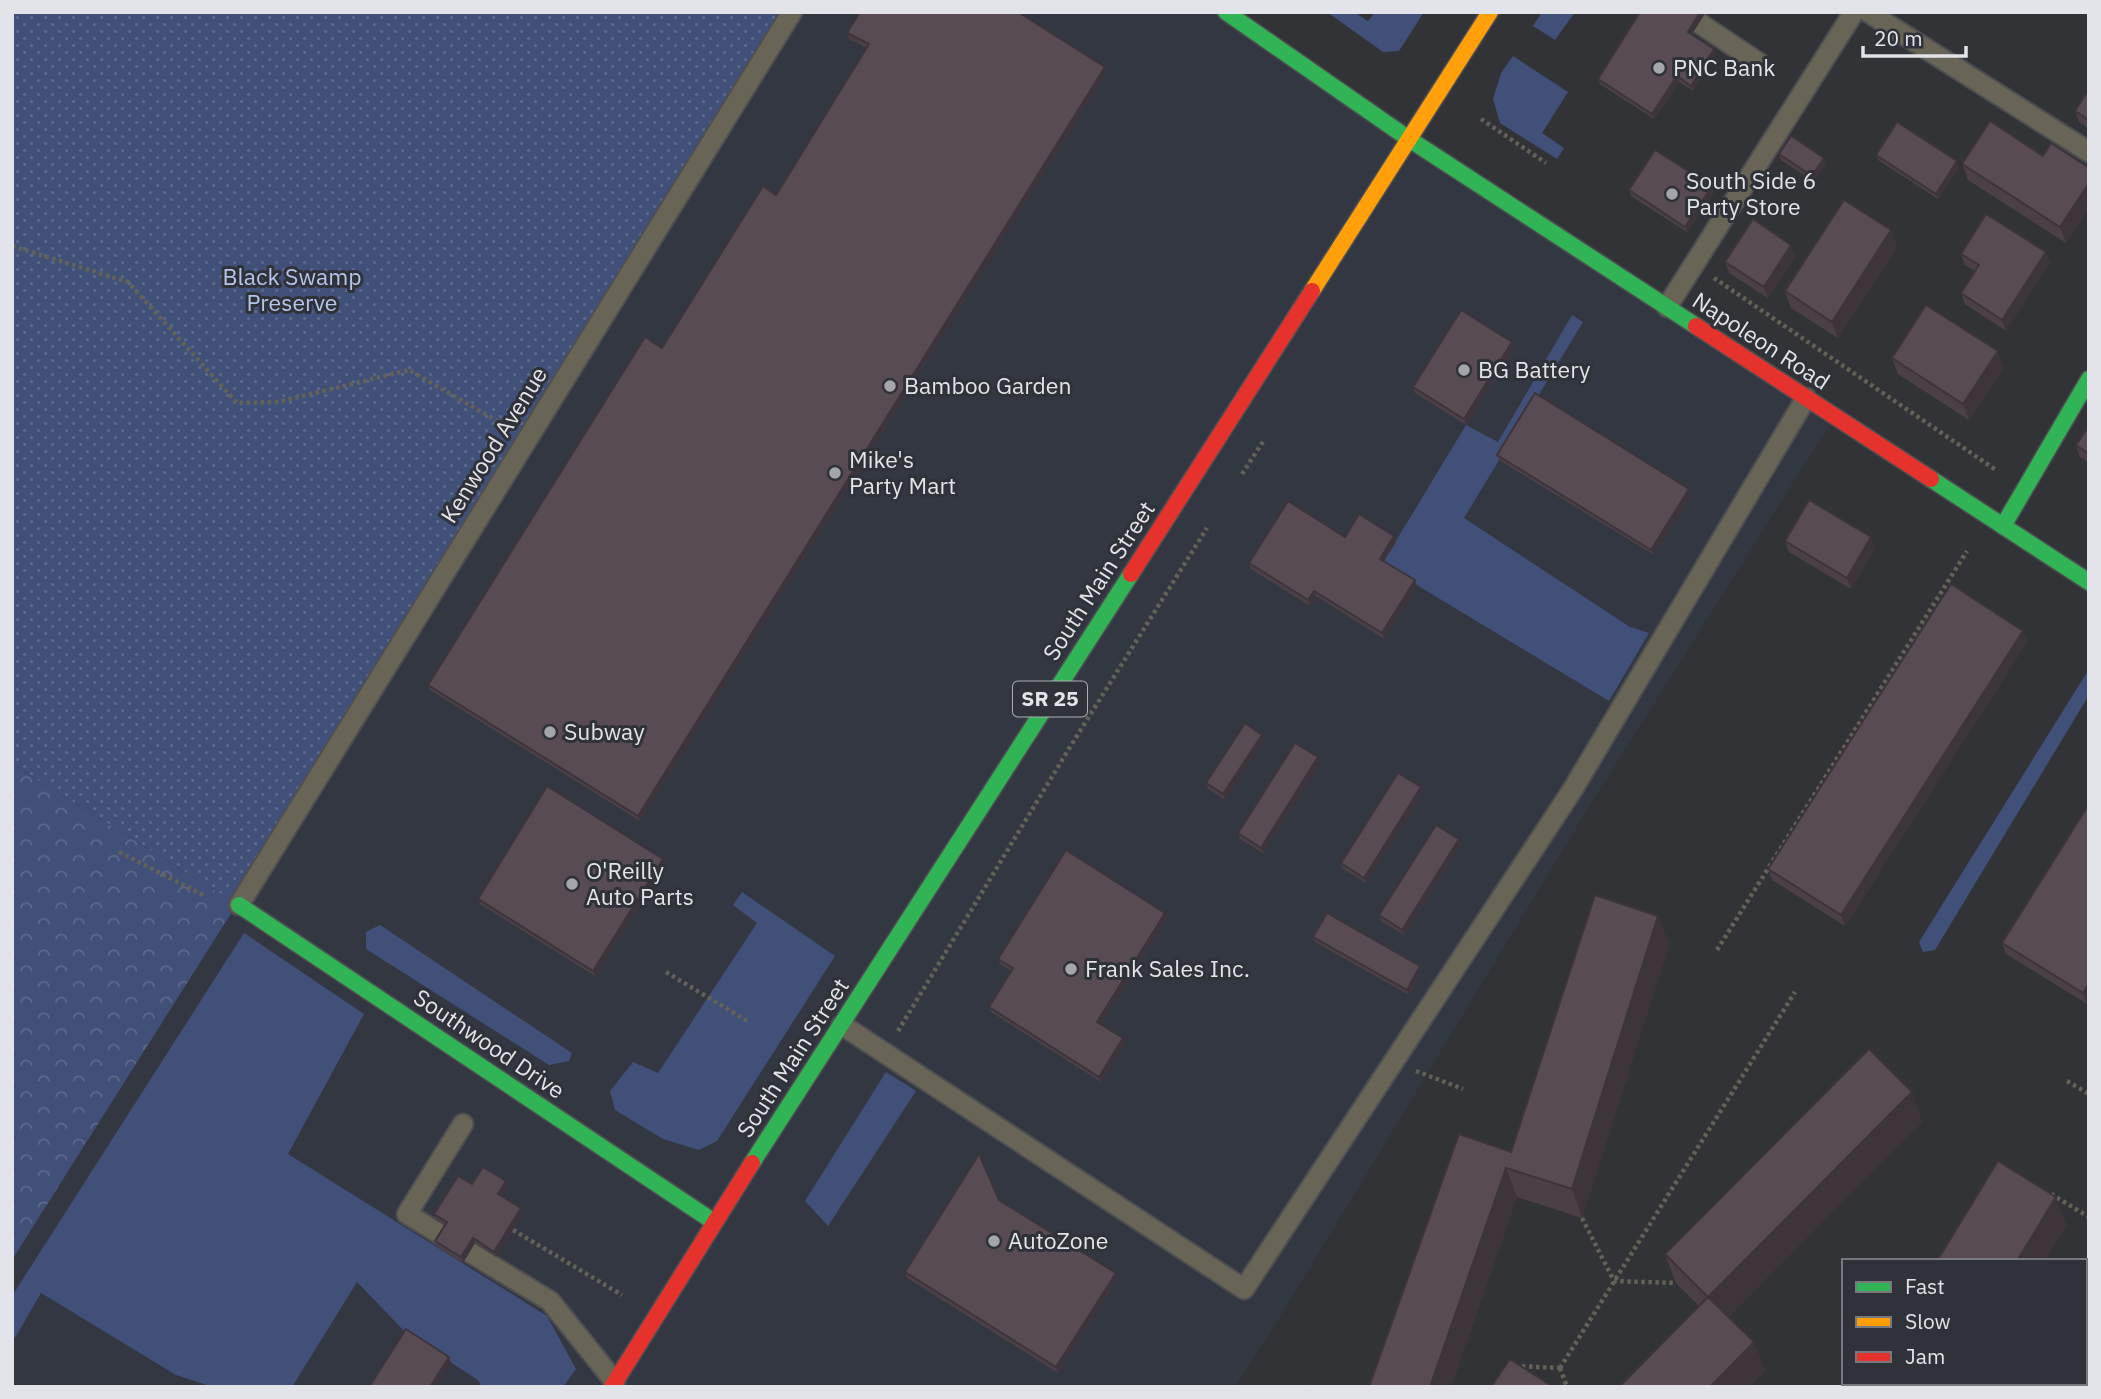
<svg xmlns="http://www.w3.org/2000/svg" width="2101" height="1399" font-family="'IBM Plex Sans',sans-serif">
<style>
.built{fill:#333742}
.green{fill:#415078}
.forest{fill:url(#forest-crowns)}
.park{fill:url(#park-dots)}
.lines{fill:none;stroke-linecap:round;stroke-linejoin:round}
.lane-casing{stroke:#4e4f52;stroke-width:23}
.fast-casing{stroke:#4e4f52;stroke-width:19}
.slow-casing{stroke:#4e4f52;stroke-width:19}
.jam-casing{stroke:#4e4f52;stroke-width:19}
.path{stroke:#636158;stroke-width:4.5;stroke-dasharray:3.5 3.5;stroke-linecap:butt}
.lane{stroke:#686456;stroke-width:19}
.fast{stroke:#30b455;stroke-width:16}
.slow{stroke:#ff9f0a;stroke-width:16}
.jam{stroke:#e5322d;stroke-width:16}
.wall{fill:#4c4048}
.shaded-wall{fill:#3e343b}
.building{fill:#584b54;stroke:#3e343b;stroke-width:2}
.poi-dot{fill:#a4a6aa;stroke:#2f3238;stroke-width:2.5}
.labels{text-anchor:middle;stroke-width:6;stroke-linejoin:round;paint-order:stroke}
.shield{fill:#2f3238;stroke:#acafb4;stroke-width:2}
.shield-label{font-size:21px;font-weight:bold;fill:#e2e4e9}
.poi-label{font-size:23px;fill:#e2e4e9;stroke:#2f3238;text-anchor:start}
.park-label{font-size:23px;fill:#b4c5ee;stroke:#2f3238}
.street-label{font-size:23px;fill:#e2e4e9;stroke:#2f3238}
</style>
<defs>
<pattern id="forest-crowns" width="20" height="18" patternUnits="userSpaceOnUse" patternTransform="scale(1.75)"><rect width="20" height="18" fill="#415078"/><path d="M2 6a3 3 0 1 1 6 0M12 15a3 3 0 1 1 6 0" fill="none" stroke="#5c698b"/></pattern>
<pattern id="park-dots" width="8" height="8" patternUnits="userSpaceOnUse" patternTransform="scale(1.75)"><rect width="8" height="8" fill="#415078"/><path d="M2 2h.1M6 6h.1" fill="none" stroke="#5c698b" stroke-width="1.8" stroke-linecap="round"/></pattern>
</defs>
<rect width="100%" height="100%" fill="#313336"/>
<path class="built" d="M792,12h434l609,404 -251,399 -307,507 -42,65h-1223v-127l225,-356z"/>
<g class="green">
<path d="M1327,12h27l14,9 7,-9h49l-25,39 -16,1z"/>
<path d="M1542,12h33l-20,28 -22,-14z"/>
<path d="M1513,56l55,36 -26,41 22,15 -7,11 -57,-36 -7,-24 8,-26z"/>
<path d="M1572,315l11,7 -119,196 166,109 19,6 -40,68 -227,-137 84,-139 32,17z"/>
<path d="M2089,669v26l-154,255 -12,2 -4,-10z"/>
<path d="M742,892l93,64 -118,185 -18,9 -36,-11 -48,-29 -5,-19 23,-29 25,11 99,-150 -24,-18z"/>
<path d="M380,925l192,128 -3,8 -20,4 -183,-116v-17z"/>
<path d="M244,933l120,81 -76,140 259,162 29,53 -13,18h-81l-4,-7 -70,-45 -51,-53 -65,105h-79l-37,-12 -135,-82 -26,45 -3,-7v-35z"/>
<path d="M886,1072l30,19 -88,135 -23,-25z"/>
</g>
<path class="forest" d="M12,764l225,140 -225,356z"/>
<path class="park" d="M12,12h780l-555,892 -225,-140z"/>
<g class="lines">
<defs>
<g id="lane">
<path d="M1868,12l221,140"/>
<path d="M1699,23l60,40"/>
<path d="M1667,307l187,-295"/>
<path d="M239,905l553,-893"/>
<path d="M842,1025l402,264 329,-500 233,-391"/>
<path d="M463,1124l-56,90 143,87 65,81"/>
</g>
<g id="fast">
<path d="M1226,12l183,127 287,187"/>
<path d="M1931,479l158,103"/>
<path d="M2003,526l86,-147"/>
<path d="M239,905l475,317"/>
<path d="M752,1163l379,-589"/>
</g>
<path id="slow" d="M1312,291l178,-279"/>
<g id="jam">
<path d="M1696,326l235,153"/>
<path d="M1131,574l181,-283"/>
<path d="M612,1387l140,-224"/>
</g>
</defs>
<use href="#lane" class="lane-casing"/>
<use href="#fast" class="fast-casing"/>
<use href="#slow" class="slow-casing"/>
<use href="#jam" class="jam-casing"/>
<g class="path">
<path d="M1481,119l65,44"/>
<path d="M12,246l116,36 109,121 41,-1 131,-32 97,56"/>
<path d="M1714,278l282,192"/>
<path d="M1242,474l22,-34"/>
<path d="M119,852l86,44"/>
<path d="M1717,950l250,-399"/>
<path d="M666,972l83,50"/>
<path d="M898,1031l172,-284 137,-219"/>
<path d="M1416,1071l47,18"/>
<path d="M2067,1081l22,13"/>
<path d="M2051,1194l38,23"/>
<path d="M1582,1218l32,63 62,2"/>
<path d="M513,1230l109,65"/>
<path d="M2085,1275l4,-8"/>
<path d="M1515,1366l45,2"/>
<path d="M1560,1368l235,-376"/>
<path d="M1560,1368l7,19"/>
<path d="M2055,1387l1,-4"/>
</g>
<use href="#lane" class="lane"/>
<use href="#fast" class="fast"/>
<use href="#slow" class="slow"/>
<use href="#jam" class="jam"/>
</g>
<g class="wall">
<path d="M1706,12l-14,22 24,20 -23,37 -14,-9 -25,37 -54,-35 -2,-5z"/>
<path d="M847,33l260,39 -467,749 -210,-131 -2,-5 234,-337 114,-153 91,-147 -18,-9z"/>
<path d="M2089,89v40l-10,-7 -4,-11z"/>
<path d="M1779,154l45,4 2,5 -12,19 -33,-22z"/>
<path d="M1876,155l83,12 -21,32 -60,-39z"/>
<path d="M2043,156l46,12v40l-23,35 -98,-63 -6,-16z"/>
<path d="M1629,190l85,2 -27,40 -56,-36z"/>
<path d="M1891,230l6,17 -59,91 -47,-30 -6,-17z"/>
<path d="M2046,252l4,11 -44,68 -41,-27 -4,-11 14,-22 -10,-6 -4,-11z"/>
<path d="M1795,256l-27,42 -39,-25 -4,-11z"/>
<path d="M1512,342l2,6 -48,77 -51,-32 -2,-6z"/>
<path d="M1892,358l112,9 -35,53 -71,-46z"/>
<path d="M2089,426v36l-9,-5 -4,-12z"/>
<path d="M1497,455l194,40 -37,60 -155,-95z"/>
<path d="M1394,536l2,6 -12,19 31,19 2,6 -33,53 -68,-43 -6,10 -59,-37 -2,-6 96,-26z"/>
<path d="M1785,541l90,7 -24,41 -62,-37z"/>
<path d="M2023,631l4,11 -182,284 -73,-46 -4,-11z"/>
<path d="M1264,740l-39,60 -17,-11 -2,-6z"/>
<path d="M1320,763l-57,90 -23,-14 -2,-6z"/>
<path d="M1421,787l2,6 -57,90 -23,-14 -2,-6z"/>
<path d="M2089,804v196l-2,4 -81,-50 -4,-11z"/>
<path d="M1459,839l2,6 -57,90 -23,-14 -2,-6z"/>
<path d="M665,864l-70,112 -115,-72 -2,-5z"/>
<path d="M1165,913l2,6 -66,105 24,20 -24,38 -110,-70 -2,-5 22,-36 -11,-7 -2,-5z"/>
<path d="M1658,916l11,29 -87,273 -65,-21 -66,190h-82l142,-235z"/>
<path d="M1313,937l107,29 2,6 -13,23 -94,-53z"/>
<path d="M1912,1092l10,30 -194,195 26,25 11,29 -16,16h-130l80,-81 -23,-23 -11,-29z"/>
<path d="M506,1181l3,6 -7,10 19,11 2,6 -27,43 -21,-14 -12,20 -26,-16 -2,-6 10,-16 -9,-5 -2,-6 38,-30z"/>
<path d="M999,1200l119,78 -60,95 -151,-95 -2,-6z"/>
</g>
<g class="shaded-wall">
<path d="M1700,12h6l-16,25 -2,-5z"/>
<path d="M1714,49l2,5 -23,37 -2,-5z"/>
<path d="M1105,67l2,5 -467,749 -2,-5z"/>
<path d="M1677,76l2,6 -25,37 -2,-5z"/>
<path d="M1824,158l2,5 -12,19 -2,-6z"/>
<path d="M1957,161l2,6 -21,32 -2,-5z"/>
<path d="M2089,183v25l-23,35 -6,-16z"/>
<path d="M1712,186l2,6 -27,40 -2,-5z"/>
<path d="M1891,230l6,17 -59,91 -6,-16z"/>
<path d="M1791,245l4,11 -27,42 -4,-11z"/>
<path d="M2046,252l4,11 -44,68 -4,-11z"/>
<path d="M1512,342l2,6 -48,77 -2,-6z"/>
<path d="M1998,351l6,16 -35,53 -6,-16z"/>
<path d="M1689,489l2,6 -37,60 -3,-5z"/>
<path d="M1394,536l2,6 -14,22 -2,-5z"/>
<path d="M1871,537l4,11 -24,41 -4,-11z"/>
<path d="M1415,580l2,6 -33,53 -2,-6z"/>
<path d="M1314,591l2,5 -6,10 -2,-6z"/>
<path d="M2023,631l4,11 -182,284 -4,-11z"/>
<path d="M1262,735l2,5 -39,60 -2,-6z"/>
<path d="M1318,757l2,6 -57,90 -2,-5z"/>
<path d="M1421,787l2,6 -57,90 -2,-5z"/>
<path d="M1459,839l2,6 -57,90 -2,-5z"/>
<path d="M663,859l2,5 -70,112 -2,-5z"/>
<path d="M1165,913l2,6 -68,108 -2,-5z"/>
<path d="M1658,916l11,29 -87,273 -10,-29z"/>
<path d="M1420,966l2,6 -13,23 -2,-5z"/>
<path d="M2089,983v17l-2,4 -4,-11z"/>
<path d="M1123,1038l2,6 -24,38 -2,-5z"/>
<path d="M1912,1092l10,30 -203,204 -11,-29z"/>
<path d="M1506,1168l11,29 -66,190h-21z"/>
<path d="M506,1181l3,6 -9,13 -2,-6z"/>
<path d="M2056,1197l11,29 -22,35h-28z"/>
<path d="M521,1208l2,6 -27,43 -2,-5z"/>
<path d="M473,1238l2,5 -12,20 -2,-6z"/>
<path d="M1116,1273l2,5 -60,95 -2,-6z"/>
<path d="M1754,1342l11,29 -16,16h-39z"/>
<path d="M449,1357l2,6 -15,24h-6z"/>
<path d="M2007,1383h28l-2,4h-28z"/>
</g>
<g class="building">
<path d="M860,12h158l87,55 -467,749 -210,-131 217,-348 17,11 101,-162 13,9 93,-151 -22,-11z"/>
<path d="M1640,12h60l-12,20 26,17 -23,37 -14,-10 -25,38 -54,-35z"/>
<path d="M2089,89v31l-14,-9z"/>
<path d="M1990,121l53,35 8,-13 38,25v15l-29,44 -98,-63z"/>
<path d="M1897,122l60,39 -21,33 -60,-39z"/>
<path d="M1791,136l33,22 -12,18 -33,-22z"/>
<path d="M1655,150l57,36 -27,41 -56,-37z"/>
<path d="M1844,200l47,30 -59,92 -47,-31z"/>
<path d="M1986,214l60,38 -44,68 -41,-27 18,-28 -18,-11z"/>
<path d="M1753,219l38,26 -27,42 -39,-25z"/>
<path d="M1926,305l72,46 -35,53 -71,-46z"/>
<path d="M1461,310l51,32 -48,77 -51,-32z"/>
<path d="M1535,393l154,96 -38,61 -154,-95z"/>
<path d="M2089,426v28l-13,-9z"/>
<path d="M1809,500l62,37 -24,41 -62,-37z"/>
<path d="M1288,501l57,36 14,-23 35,22 -14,23 35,21 -33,53 -68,-42 -6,9 -59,-37z"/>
<path d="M1951,584l72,47 -182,284 -73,-46z"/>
<path d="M1245,723l17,12 -39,59 -17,-11z"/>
<path d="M1295,743l23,14 -57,91 -23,-15z"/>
<path d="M1398,773l23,14 -57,91 -23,-15z"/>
<path d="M547,786l116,73 -70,112 -115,-72z"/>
<path d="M2089,804v179l-6,10 -81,-50z"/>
<path d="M1436,825l23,14 -57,91 -23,-15z"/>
<path d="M1066,850l99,63 -68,109 26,16 -24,39 -110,-70 24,-39 -15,-9z"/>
<path d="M1595,895l63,21 -86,273 -66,-21 -76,219h-61l90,-253 52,18z"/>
<path d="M1327,913l93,53 -13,24 -94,-53z"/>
<path d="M1869,1049l43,43 -204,205 -43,-43z"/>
<path d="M979,1154l20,46 117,73 -60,94 -151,-95z"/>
<path d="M1998,1161l58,36 -39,64h-80z"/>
<path d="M483,1167l23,14 -8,13 23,14 -27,44 -21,-14 -12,19 -26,-16 12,-19 -13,-8 24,-38 14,8z"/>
<path d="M1708,1297l46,45 -44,45h-91z"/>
<path d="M406,1329l43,28 -19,30h-61z"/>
<path d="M1510,1359l43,28h-62z"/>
<path d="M1924,1383h83l-2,4h-83z"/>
<path d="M1305,1384l8,3h-9z"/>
</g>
<g class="poi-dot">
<circle cx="1659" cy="68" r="7"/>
<circle cx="1672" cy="194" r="7"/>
<circle cx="1464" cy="370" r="7"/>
<circle cx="890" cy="386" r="7"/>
<circle cx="835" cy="473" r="7"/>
<circle cx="550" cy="732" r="7"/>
<circle cx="572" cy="884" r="7"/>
<circle cx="1071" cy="969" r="7"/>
<circle cx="994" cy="1241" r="7"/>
</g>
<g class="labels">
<rect class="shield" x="1013" y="681.5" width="74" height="35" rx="5"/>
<g class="shield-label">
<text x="1050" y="706">SR 25</text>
</g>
<g class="poi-label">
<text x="1673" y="76">PNC Bank</text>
<text x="1686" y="189">South Side 6<tspan x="1686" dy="26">Party Store</tspan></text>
<text x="1478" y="378">BG Battery</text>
<text x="904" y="394">Bamboo Garden</text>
<text x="849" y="468">Mike's<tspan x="849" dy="26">Party Mart</tspan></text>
<text x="564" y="740">Subway</text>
<text x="586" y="879">O'Reilly<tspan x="586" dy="26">Auto Parts</tspan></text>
<text x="1085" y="977">Frank Sales Inc.</text>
<text x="1008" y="1249">AutoZone</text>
</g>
<g class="park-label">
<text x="292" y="285">Black Swamp<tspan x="292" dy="26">Preserve</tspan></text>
</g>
<g class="street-label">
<text transform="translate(1761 341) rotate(33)" y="8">Napoleon Road</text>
<text transform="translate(494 445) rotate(-58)" y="8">Kenwood Avenue</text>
<text transform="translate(1099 581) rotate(-57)" y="8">South Main Street</text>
<text transform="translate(489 1044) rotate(34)" y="8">Southwood Drive</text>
<text transform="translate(793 1058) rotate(-57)" y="8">South Main Street</text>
</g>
</g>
<rect width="2101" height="1399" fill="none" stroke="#e2e4e9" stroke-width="28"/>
<rect x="1842" y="1259" width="245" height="126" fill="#2f3238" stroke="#77797f" stroke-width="2"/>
<rect x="1856" y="1282" width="35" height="10" fill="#30b455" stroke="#77797f" stroke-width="2"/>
<text x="1905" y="1294" font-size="21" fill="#e2e4e9">Fast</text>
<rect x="1856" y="1317" width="35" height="10" fill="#ff9f0a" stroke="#77797f" stroke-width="2"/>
<text x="1905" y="1329" font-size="21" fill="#e2e4e9">Slow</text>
<rect x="1856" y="1352" width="35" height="10" fill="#e5322d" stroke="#77797f" stroke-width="2"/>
<text x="1905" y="1364" font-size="21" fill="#e2e4e9">Jam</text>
<path d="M1863 46v10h103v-10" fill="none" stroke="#e2e4e9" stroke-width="3.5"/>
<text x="1874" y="46" font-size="21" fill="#e2e4e9" stroke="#2f3238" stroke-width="5" paint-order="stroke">20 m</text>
</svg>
